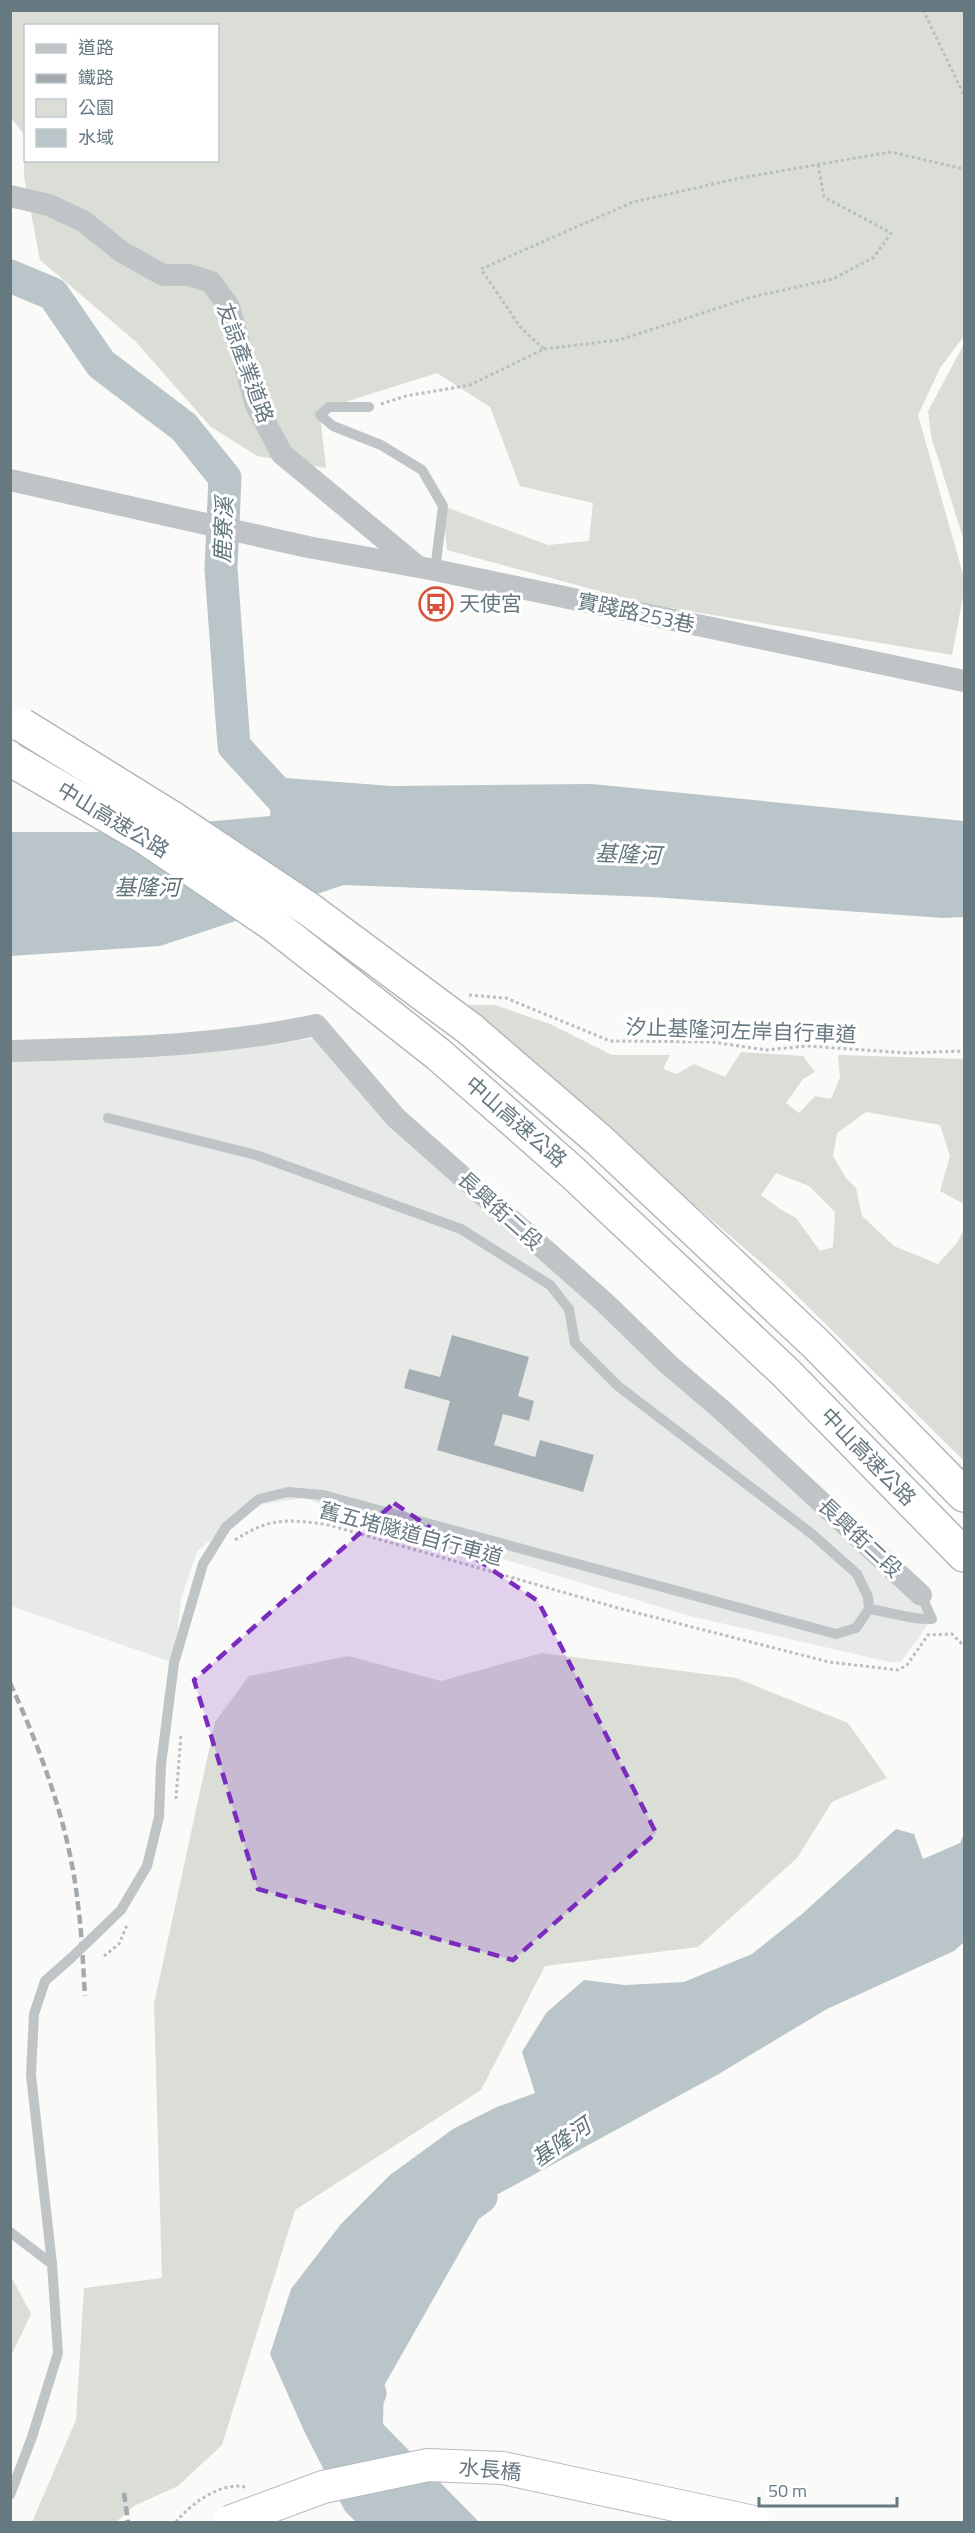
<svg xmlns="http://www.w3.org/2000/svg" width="975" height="2533" font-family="'Titillium Web','Noto Sans TC',sans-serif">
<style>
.built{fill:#e8eae8}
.green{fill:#daded7;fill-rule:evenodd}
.water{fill:#b9c5c8}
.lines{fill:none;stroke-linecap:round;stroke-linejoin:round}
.river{stroke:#b9c5c8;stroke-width:33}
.building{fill:#a6b0b4}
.highway-casing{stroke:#b3b8bb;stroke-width:36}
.path{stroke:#babec0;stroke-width:3;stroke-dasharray:3 3;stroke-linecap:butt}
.lane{stroke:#bfc4c7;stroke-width:10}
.street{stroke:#bfc4c7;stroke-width:22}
.highway{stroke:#fff;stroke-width:33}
.rail{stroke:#a1a9ad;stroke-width:4.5;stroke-dasharray:9 4.5;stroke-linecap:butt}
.secondary-bridge-casing{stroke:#b4babe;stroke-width:34;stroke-linecap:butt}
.highway-bridge-casing{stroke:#b3b8bb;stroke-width:36;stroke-linecap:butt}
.lane-bridge{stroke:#bfc4c7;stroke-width:10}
.secondary-bridge{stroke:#fff;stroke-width:32}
.highway-bridge{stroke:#fff;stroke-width:33}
.marked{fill:#7b2cbf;fill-opacity:0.2;stroke:#7b2cbf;stroke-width:4.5;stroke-dasharray:12 8;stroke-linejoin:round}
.labels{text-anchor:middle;stroke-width:6;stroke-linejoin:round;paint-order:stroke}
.street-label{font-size:21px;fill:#667880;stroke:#fff}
.poi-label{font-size:21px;fill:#667880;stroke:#fff;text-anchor:start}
.water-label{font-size:22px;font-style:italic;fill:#62767a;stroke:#fff}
</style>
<rect width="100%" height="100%" fill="#fafaf8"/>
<path class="built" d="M318,1038l609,551 5,30 -31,43h-12l-203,-47 -383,-117 -40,6 -37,23 -29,24 -16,48 -7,64 -163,-57v-546l187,-8z"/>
<g class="green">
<path d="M10,11h954v325l-24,32 -22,47 46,163v13l-12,64 -305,-51 -200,-54 -4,-44 105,39 41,-4 4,-38 -73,-17 -30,-79 -53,-34 -108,34 -9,8 6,53 -69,-12 -46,-29 -76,-86 -95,-81 -16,-84v-42l-13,-16zM26,26h192v134h-192z"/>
<path d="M964,344v197l-33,-105 -3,-25z"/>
<path d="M461,1005h34l55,19 62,31h58l-7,14 14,5 17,-10 31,13 16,-25 62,4 12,16 -12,7 -17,24 13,10 16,-17 16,3 9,-22 -2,-22 126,4v145l-24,-13 10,-35 -10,-31 -74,-13 -29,21 -4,23 13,22 10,10 6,28 32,30 44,18 18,-20 8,-14v231l-185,-183zM776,1173l33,13 26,26 -2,35 -13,4 -24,-33 -16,-9 -19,-14z"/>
<path d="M542,1653l194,25 112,45 39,55 -55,24 -35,56 -99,89 -153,19 -64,124 -186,120 -73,235 -44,41 -44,20 -18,16h-84l44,-102 8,-132 78,-10 -8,-274 61,-282 34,-46 99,-20 93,25z"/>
<path d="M13,2280l18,34 -20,42 -1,-74z"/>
</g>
<g class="water">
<path d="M273,777l118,9 201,-2 372,37v96l-21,1 -291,-21 -308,-12 -184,61 -149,10v-124h85l174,-16z"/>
<path d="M896,1829l18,5 9,25 37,-16 4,-9v108l-10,9 -127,58 -110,66 -250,136 -82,119 -2,94 96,98h-123l-11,-11 -40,-78 -35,-79 21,-65 50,-65 49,-49 63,-46 44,-22 38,-14 -13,-41 24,-39 38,-33 41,5 59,-3 68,-28 50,-40z"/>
</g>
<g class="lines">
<g class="river">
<path d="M10,276l43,18 48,70 83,63 41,51 -4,91 13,177 68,74"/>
<path d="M370,2393l-4,-9 100,-176 15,-11"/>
</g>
</g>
<path class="building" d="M452,1335l77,22 -11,39 16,5 -5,20 -26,-7 -9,31 41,12 5,-17 54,15 -11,37 -146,-42 13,-49 -46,-13 5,-19 31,8z"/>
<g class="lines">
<defs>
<g id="highway">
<path d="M470,1029l129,111 217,204 148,151"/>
<path d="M438,1054l133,117 214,201 179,183"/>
</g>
</defs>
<use href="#highway" class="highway-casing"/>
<g class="path">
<path d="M923,10l41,85"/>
<path d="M544,349l75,-9 133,-43 81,-18 41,-22 17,-24 -67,-36 -6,-32"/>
<path d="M381,404l25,-8 64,-11 74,-36 -23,-21 -40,-59 152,-67 107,-24 151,-26 73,17"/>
<path d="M469,995l37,3 104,43 103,1 53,8 41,-4 100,7 57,-2"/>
<path d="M235,1540c35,-23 53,-21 94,-15l289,83 211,54 69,8 9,-5 21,-30 24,-1 12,12"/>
<path d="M176,1799l5,-65"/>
<path d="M104,1956l15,-12 8,-19"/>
<path d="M176,2522c14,-18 48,-43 72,-34"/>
</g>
<g class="lane">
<path d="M369,407h-40l-9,8 13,11 48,19 41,25 21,36 -8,64"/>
<path d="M869,1609c22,3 41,11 63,10l-11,-24"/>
<path d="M92,1938l29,-28 26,-44 12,-49 2,-52 13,-102 29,-99 23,-37 33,-28 29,-7 35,3 513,139 20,-6 13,-19 -1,-12 -11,-23 -45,-40 -194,-148 -43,-43 -6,-34 -19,-24 -89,-56 -205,-74 -148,-37"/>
<path d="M10,2232l42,32"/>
<path d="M10,2495l22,-58 26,-84 -6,-89 -21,-189 3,-61 11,-33 26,-23"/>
</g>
<g class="street">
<path d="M10,196l39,9 34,16 39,31 41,23h26l22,7 18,25 27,98 26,49 135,112"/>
<path d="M10,480l298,67 127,23 529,111"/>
<path d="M10,1051c103,-3 205,-4 306,-26l80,93 208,184 65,63 54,46 198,184"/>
</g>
<use href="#highway" class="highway"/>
<g class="rail">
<path d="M10,1683c32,69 60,146 68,222 4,30 5,60 7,91"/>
<path d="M124,2493l4,29"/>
</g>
<defs>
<path id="secondary-bridge" d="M229,2522l94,-35 105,-22 75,3 251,54"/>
<g id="highway-bridge">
<path d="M22,725l150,93 138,92 160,119"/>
<path d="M10,759l136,79 128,87 164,129"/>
</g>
</defs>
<use href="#secondary-bridge" class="secondary-bridge-casing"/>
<use href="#highway-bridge" class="highway-bridge-casing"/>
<path class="lane-bridge" d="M71,1958l21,-20"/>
<use href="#secondary-bridge" class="secondary-bridge"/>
<use href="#highway-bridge" class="highway-bridge"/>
</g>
<path class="marked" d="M394,1503l144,98 118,232 -143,127 -255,-71 -64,-209z"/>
<defs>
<symbol id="bus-ring" viewBox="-11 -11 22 22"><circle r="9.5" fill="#fff" stroke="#d6533c" stroke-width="1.5"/><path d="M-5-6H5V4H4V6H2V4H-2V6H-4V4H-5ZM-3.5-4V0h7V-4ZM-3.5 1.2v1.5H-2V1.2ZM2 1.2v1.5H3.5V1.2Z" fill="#d6533c"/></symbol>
</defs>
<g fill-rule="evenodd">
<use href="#bus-ring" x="417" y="585" width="38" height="38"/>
</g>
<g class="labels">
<g class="street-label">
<text transform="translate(245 363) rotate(70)" y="7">友諒產業道路</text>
<text transform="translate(636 613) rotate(12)" y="7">實踐路253巷</text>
<text transform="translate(113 820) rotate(31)" y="7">中山高速公路</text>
<text transform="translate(741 1031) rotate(2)" y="7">汐止基隆河左岸自行車道</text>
<text transform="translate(516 1122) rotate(41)" y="7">中山高速公路</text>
<text transform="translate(500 1211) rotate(42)" y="7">長興街二段</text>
<text transform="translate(868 1457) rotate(46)" y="7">中山高速公路</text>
<text transform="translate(411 1534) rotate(15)" y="7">舊五堵隧道自行車道</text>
<text transform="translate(860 1538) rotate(43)" y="7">長興街二段</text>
<text transform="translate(490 2470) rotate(5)" y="7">水長橋</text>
</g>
<g class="poi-label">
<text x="459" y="611">天使宮</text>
</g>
<g class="water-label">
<text transform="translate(223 530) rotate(-88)" y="8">鹿寮溪</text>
<text transform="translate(628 854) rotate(2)" y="8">基隆河</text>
<text x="147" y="895">基隆河</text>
<text transform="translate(561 2142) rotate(-35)" y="8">基隆河</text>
</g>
</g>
<rect width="975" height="2533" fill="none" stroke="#667880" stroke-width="24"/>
<rect x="24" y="24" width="195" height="138" fill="#ffffff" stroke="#c2c9cc" stroke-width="1.5"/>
<rect x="36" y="44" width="30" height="9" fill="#bfc4c7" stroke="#c2c9cc" stroke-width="1.5"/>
<text x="78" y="54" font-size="18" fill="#667880">道路</text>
<rect x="36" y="74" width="30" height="9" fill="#a1a9ad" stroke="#c2c9cc" stroke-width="1.5"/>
<text x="78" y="84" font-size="18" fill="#667880">鐵路</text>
<rect x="36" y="99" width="30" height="18" fill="#daded7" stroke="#c2c9cc" stroke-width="1.5"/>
<text x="78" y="114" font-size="18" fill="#667880">公園</text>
<rect x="36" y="129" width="30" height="18" fill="#b9c5c8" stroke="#c2c9cc" stroke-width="1.5"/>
<text x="78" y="144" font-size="18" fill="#667880">水域</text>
<path d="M759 2497v9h138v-9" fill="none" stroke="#667880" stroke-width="3"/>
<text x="768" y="2497" font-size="18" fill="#667880" stroke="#ffffff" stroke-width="4.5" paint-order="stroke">50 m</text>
</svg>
